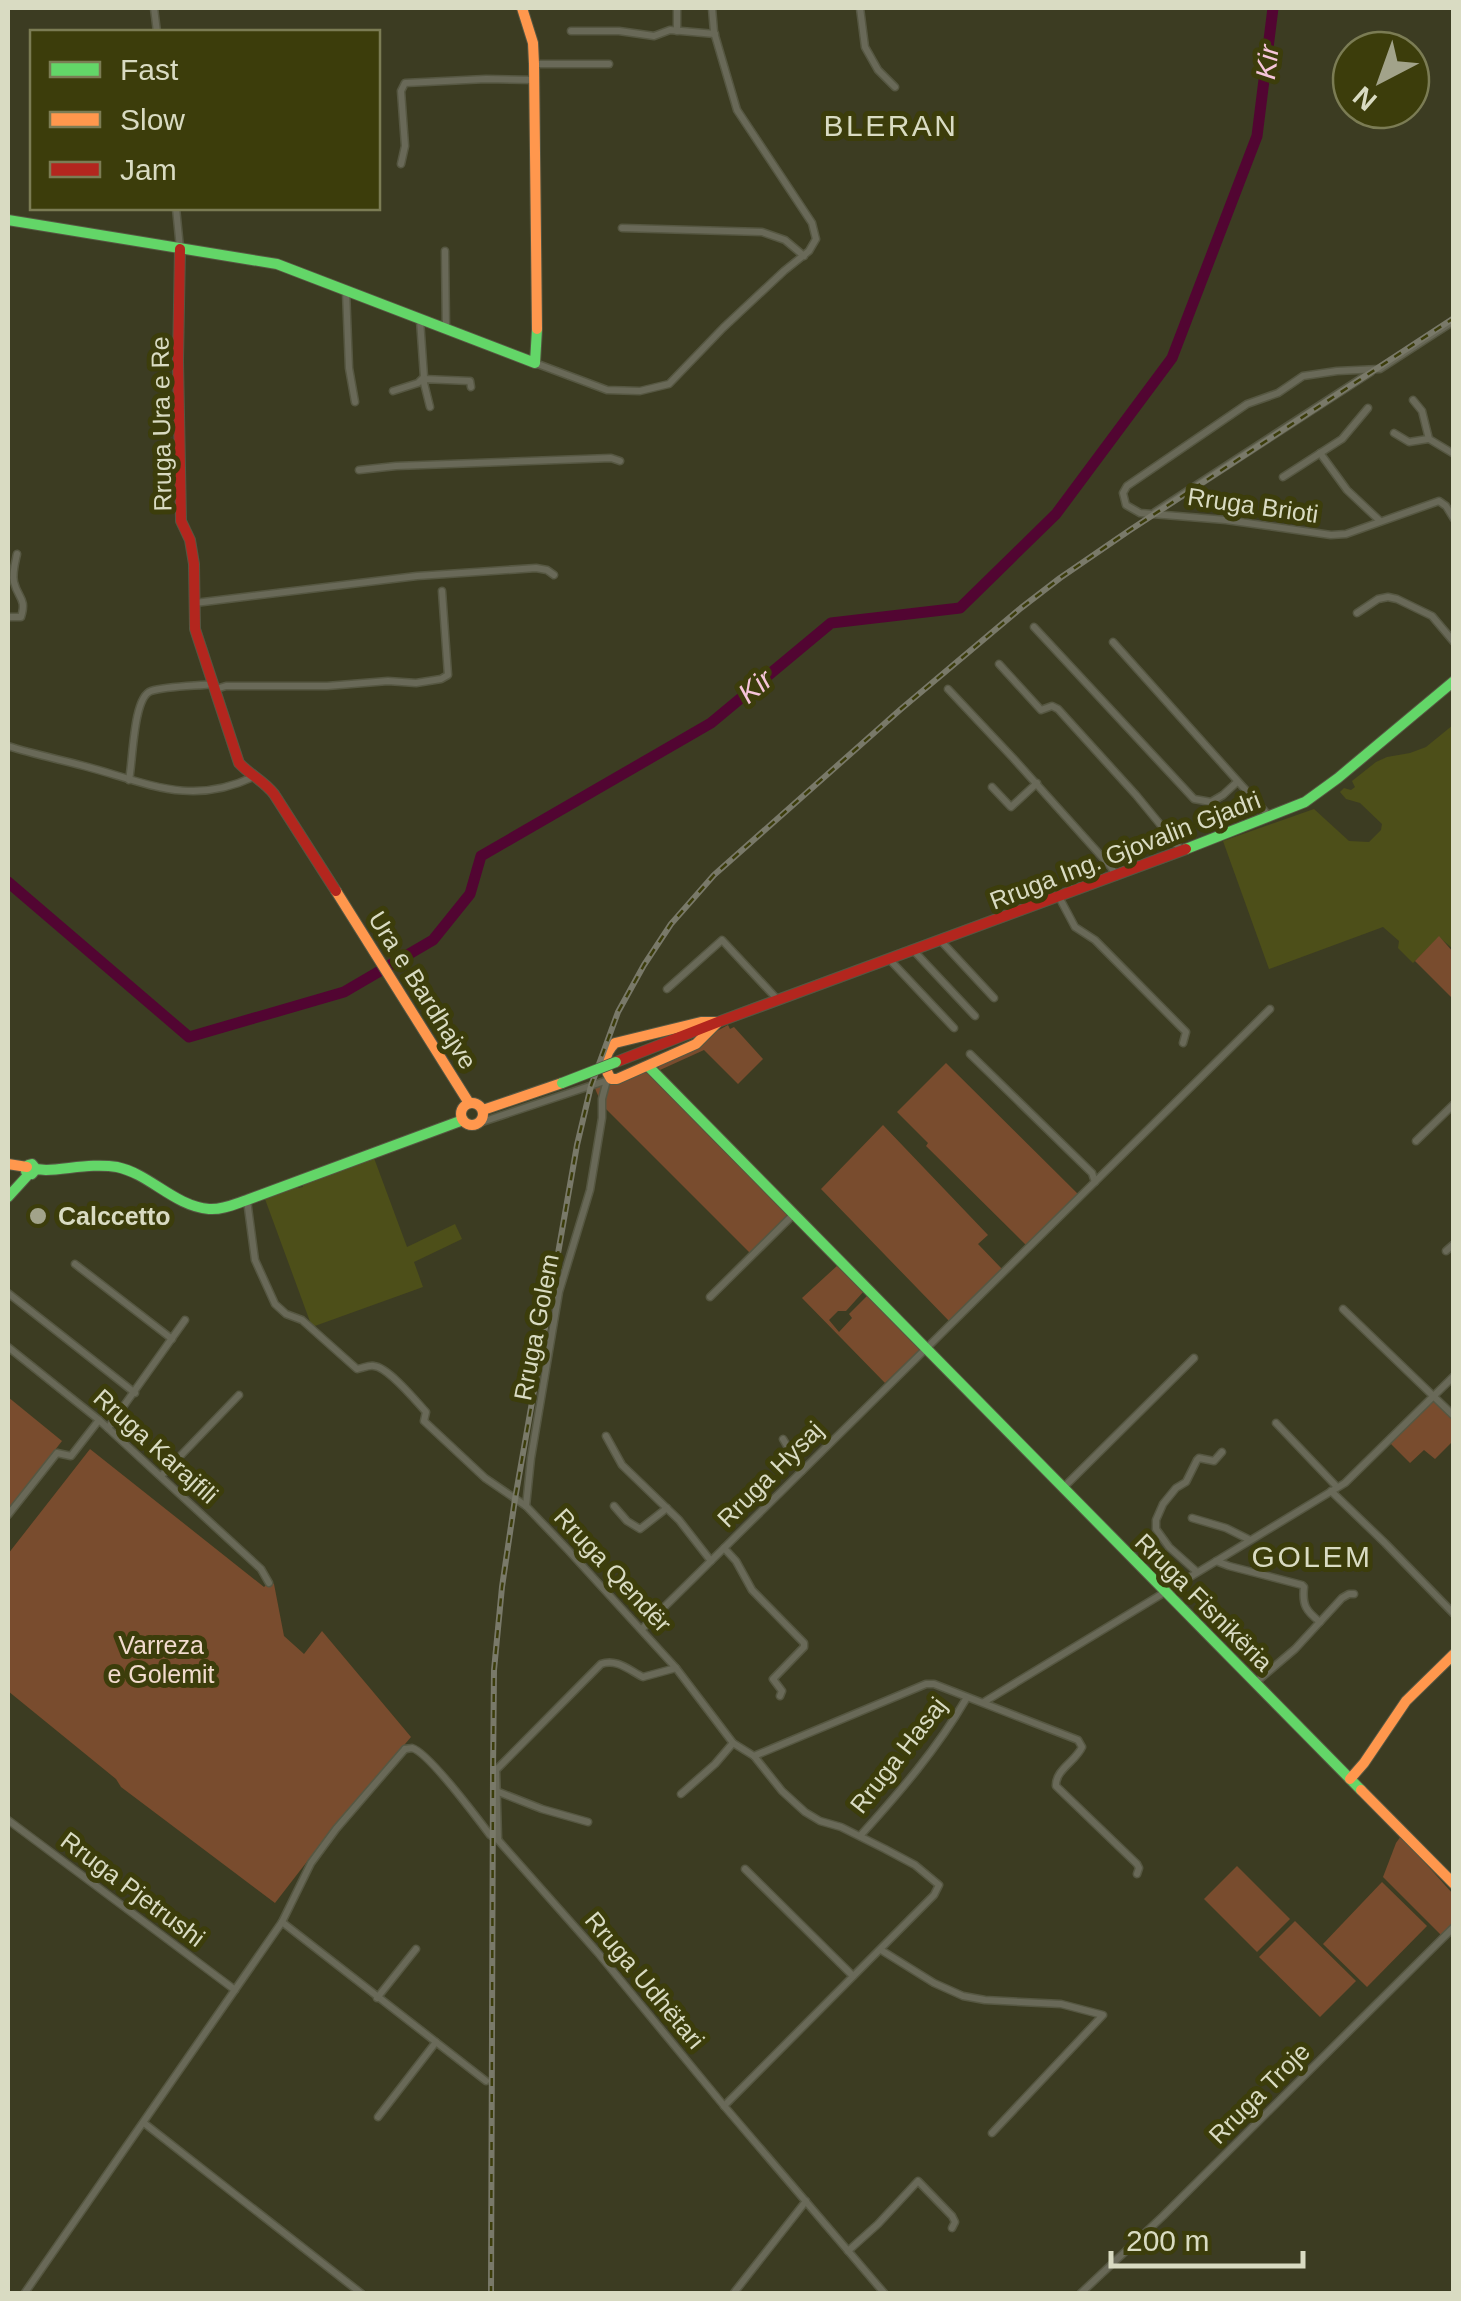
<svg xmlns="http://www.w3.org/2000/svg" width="1461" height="2301" font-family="Helvetica,sans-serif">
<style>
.built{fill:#4d4f19}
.green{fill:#794c2e}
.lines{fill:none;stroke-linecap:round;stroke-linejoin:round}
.river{stroke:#520532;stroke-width:11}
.street-casing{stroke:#565742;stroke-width:9}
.fast-casing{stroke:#565742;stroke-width:12}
.slow-casing{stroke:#565742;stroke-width:12}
.jam-casing{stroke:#565742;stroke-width:12}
.street{stroke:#696958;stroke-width:6}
.fast{stroke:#63d668;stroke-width:10}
.slow{stroke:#ff974d;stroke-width:10}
.jam{stroke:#b3261e;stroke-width:10}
.rail-casing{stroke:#797969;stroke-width:6}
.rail{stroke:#3c3d0b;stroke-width:2.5;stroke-dasharray:8;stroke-linecap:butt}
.fast-bridge-casing{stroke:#565742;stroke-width:12;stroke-linecap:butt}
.fast-bridge{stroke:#63d668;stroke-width:10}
.poi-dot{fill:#a2a38a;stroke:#3c3d0b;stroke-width:4}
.labels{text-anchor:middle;stroke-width:10;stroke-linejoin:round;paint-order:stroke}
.street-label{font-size:25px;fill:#d9dbc2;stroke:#3c3d0b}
.poi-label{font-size:25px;font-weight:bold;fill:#d9dbc2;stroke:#3c3d0b;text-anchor:start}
.park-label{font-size:25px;fill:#f2dbce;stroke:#3c3d0b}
.water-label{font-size:28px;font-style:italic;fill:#f6c5da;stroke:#3c3d0b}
.quarter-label{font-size:30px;letter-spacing:2.5px;fill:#d9dbc2;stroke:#3c3d0b}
</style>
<rect width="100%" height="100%" fill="#3c3c22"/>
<g class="built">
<path d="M1453,725v224l-14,-12 -26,26 -15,-15 1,-7 -16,-14 -114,42 -46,-128 91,-32 35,32 20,1 12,-12 1,-6 -22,-21 -14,-4 -6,-7 4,-4 7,2 4,-3 -3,-6 24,-19 11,-5 23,-4 16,-6z"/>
<path d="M374,1158l33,89 48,-23 7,15 -48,23 9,25 -111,40 -47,-128 32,-13 1,2 5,-1v-3z"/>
</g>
<g class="green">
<path d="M1439,936l14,16v47l-38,-38z"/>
<path d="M728,1025l2,4 4,-2 29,32 -25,25 -34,-34 -44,20 -2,-3 51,-28 7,-9 1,1z"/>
<path d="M946,1063l132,131 -51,52 -101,-100 2,-3 -31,-31z"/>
<path d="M644,1071l4,1 139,141 -1,3 -36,37 -148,-148 -8,-19z"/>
<path d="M883,1125l105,110 -10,9 24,25 -52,53 -129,-133z"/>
<path d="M838,1265l26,26 -18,20h-8l-9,9 10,12 13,-14 -3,-4 19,-19 52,54 -35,34 -83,-85z"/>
<path d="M8,1397l54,44 -54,69z"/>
<path d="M1435,1400l18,19v22l-18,18 -11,-9 -14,13 -20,-20z"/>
<path d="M90,1449l174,138 6,-6 4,3 10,52 20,18 18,-23 89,106 -85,100 -51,66 -154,-116 -5,-8 -108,-88v-137z"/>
<path d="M1401,1836l52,58v29l-12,12 -58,-58 13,-34z"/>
<path d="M1237,1866l53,53 -33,33 -53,-53z"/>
<path d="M1382,1882l45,44 -60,61 -44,-43z"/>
<path d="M1295,1921l61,60 -36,36 -61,-60z"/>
</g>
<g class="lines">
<path class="river" d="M8,882l181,155 155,-45 89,-52 37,-46 11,-38 230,-133 120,-100 129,-15 96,-94 116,-156 85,-222 16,-128"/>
<defs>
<g id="street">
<path d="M154,8l3,24"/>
<path d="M677,8v23"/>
<path d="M860,8l5,39 13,23 17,17"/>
<path d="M571,31h48l35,5 16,-6 45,4"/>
<path d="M534,64h75"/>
<path d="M401,164l4,-18 -4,-55 4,-8 81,-4 49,1"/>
<path d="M176,208l4,40"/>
<path d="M622,228l140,4 23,8 19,16"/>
<path d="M445,251l1,78"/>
<path d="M346,291l3,77 6,34"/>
<path d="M1454,321l-74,48 -43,2 -34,5 -25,17 -31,11 -120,82 -4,7 3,12 14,8 86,7 105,15 15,-1 93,-33 7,5 8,13"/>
<path d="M535,363l72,27 33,1 29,-7 54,-56 61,-57 25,-20 7,-12 -4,-16 -75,-113 -23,-78 -2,-24"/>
<path d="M393,391l25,-8 6,-6 -4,-57"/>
<path d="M1413,400l9,11 7,28 25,15"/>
<path d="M430,407l-7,-28 47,2 1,6"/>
<path d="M1394,433l15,9 19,-3"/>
<path d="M1320,453l27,37 33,31"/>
<path d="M359,470l37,-4 188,-7 27,-1 9,3"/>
<path d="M1283,477l59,-38 26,-31"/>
<path d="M1155,512l216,-140"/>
<path d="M195,603l222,-27 119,-8 11,2 7,5"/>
<path d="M1357,613l21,-14 10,-2 9,2 35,17 22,26"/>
<path d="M8,617h13c6,-19 -3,-18 -7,-35 -2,-8 1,-19 3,-28"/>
<path d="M1034,627l160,172 17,3 12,-7 14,-13"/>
<path d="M1113,642l156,174"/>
<path d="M999,664l42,46 11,-4 6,3 78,86 46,56"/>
<path d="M216,689l10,-3h101l61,-5 28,2 25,-4 7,-4 -6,-84"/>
<path d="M948,689l65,69 98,109 5,9"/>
<path d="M8,746c25,8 50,13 76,20 61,16 106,41 169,11"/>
<path d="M129,780c4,-19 4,-83 22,-89 16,-5 46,-5 63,-7"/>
<path d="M992,787l19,20 26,-24"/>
<path d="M1059,897l16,30 20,13 91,92 -3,11"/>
<path d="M941,941l53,57"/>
<path d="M914,951l61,65"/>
<path d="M890,960l64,68"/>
<path d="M667,989l55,-49 55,59"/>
<path d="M970,1054l122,119 3,9"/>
<path d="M476,1124l132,-44"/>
<path d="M1416,1141l38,-37"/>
<path d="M247,1200l8,60 20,44 11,10 16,6 55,49c6,-1 12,-4 17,-3 14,1 42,35 52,46l-2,9 61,57 41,28 41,43 109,119 57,75 21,13 28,35 23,21 15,9 21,6 44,22 30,16 24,20 -5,10 -210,211"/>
<path d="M1446,1251l8,-7"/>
<path d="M75,1264l97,75"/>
<path d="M8,1293l127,100"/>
<path d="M710,1297l84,-83"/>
<path d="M1343,1309l111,107"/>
<path d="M8,1347l91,73 162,149 8,14"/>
<path d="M1276,1423l61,64"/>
<path d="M108,1428l77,-108"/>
<path d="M606,1436l16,29 57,55 32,41"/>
<path d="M783,1439l19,32"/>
<path d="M161,1476l78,-81"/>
<path d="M1064,1487l130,-129"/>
<path d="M1331,1491l54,52 69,71"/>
<path d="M526,1506l5,-48 28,-166 31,-102 12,-72v-19l5,-19"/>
<path d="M614,1506l13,15 13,8 27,-21"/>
<path d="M8,1515l49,-62 14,3 28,-36"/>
<path d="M1192,1518l34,10 24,12"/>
<path d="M724,1548l12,13 16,29 52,53v4l-31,32 9,12 -2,5"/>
<path d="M1216,1561l13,5 73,19 2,2c-2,18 2,24 16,35"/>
<path d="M1197,1572l-28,-25 -13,-18v-9l7,-16 13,-16 10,-6 11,-22 2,-2 15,3 8,-9"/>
<path d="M642,1629l628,-620"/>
<path d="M1255,1683l40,-34 47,-51 7,-4h5"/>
<path d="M984,1702l361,-219 109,-107"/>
<path d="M405,1749c2,0 5,-1 7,-1 16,4 66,71 78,87l8,5 100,113 127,154 160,187"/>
<path d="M754,1756l172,-72h8l144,56 4,7c-6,14 -27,23 -26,39l81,78 2,4 -2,6"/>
<path d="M496,1791l46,18 46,13"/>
<path d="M681,1794l34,-30 18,-21"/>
<path d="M8,1820l227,170"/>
<path d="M860,1836c39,-43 77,-87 106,-137"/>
<path d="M498,1839l-2,-69 105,-106c15,-6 28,6 42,13l33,-9"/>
<path d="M745,1869l108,107"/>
<path d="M282,1922l204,159"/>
<path d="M881,1950l53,33 29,13 22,4 76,4 42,11 -111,118"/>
<path d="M377,1998l39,-49"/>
<path d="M378,2117l58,-75"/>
<path d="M144,2123l218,171"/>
<path d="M848,2251l30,-27 40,-43 34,35 3,6 -3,6"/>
<path d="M24,2294l258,-372 29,-59 25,-34 69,-80"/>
<path d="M733,2294l73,-93"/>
<path d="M1080,2294l83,-78 291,-289"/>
</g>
<g id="fast">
<path d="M8,220l269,44 258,99 2,-34"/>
<path d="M1186,849l119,-47 33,-24 116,-97"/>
<path d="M648,1066l713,724"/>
<path d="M36,1169l-4,5 -6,-3 2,-6 4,-1 4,5 10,1c23,-1 48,-7 71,-3 33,7 57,39 92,42 13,1 26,-5 38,-9l216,-80"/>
<path d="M8,1197l21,-23"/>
</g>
<g id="slow">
<path d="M522,8l11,35 1,21 3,265"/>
<path d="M336,891l133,212"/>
<path d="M701,1022h17l-22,22 -79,35h-6c-9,-13 -7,-25 4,-36z"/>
<circle cx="472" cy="1114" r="11"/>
<path d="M483,1110l79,-27"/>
<path d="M8,1164l19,3"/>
<path d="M1350,1779l14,-16 42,-62 48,-47"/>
<path d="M1361,1790l93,94"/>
</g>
<g id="jam">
<path d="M180,249l-2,112 3,160 9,19 4,24 1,65 44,134c11,12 25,18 35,31l62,97"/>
<path d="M616,1062l102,-40 468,-173"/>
</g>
</defs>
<use href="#street" class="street-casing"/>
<use href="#fast" class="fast-casing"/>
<use href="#slow" class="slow-casing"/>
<use href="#jam" class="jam-casing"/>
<use href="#street" class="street"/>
<use href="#fast" class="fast"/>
<use href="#slow" class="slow"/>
<use href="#jam" class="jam"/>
<defs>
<path id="rail" d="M491,2294l2,-522 1,-102 8,-83 13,-88 62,-354 14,-59 27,-74 26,-47 27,-41 43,-49 187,-166 120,-101 39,-30 70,-48 324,-212"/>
</defs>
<use href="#rail" class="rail-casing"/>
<use href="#rail" class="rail"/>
<defs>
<path id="fast-bridge" d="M562,1083l54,-21"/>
</defs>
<use href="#fast-bridge" class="fast-bridge-casing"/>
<use href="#fast-bridge" class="fast-bridge"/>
</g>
<circle class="poi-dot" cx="38" cy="1216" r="10"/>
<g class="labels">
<g class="street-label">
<text transform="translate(161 424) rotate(-91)" y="9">Rruga Ura e Re</text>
<text transform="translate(1253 505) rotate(8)" y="9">Rruga Brioti</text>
<text transform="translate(1125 850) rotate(-21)" y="9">Rruga Ing. Gjovalin Gjadri</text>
<text transform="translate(423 990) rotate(58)" y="9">Ura e Bardhajve</text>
<text transform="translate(536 1327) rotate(-79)" y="9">Rruga Golem</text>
<text transform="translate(156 1446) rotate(42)" y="9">Rruga Karajfili</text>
<text transform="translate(770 1474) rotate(-45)" y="9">Rruga Hysaj</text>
<text transform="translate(613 1570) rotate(47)" y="9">Rruga Qendër</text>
<text transform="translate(1204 1602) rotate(45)" y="9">Rruga Fisnikëria</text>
<text transform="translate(898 1755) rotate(-52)" y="9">Rruga Hasaj</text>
<text transform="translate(133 1889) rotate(37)" y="9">Rruga Pjetrushi</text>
<text transform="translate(645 1980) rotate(50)" y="9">Rruga Udhëtari</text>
<text transform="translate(1259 2093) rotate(-45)" y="9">Rruga Troje</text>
</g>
<g class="poi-label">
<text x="58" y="1225">Calccetto</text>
</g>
<g class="park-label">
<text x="161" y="1654">Varreza<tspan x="161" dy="29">e Golemit</tspan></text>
</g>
<g class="water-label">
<text transform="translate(1267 62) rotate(-83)" y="10">Kir</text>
<text transform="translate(755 686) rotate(-40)" y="10">Kir</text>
</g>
<g class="quarter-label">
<text x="891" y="136">BLERAN</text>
<text x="1312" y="1567">GOLEM</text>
</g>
</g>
<rect width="1461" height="2301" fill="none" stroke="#d9dbc2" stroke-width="20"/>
<rect x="30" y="30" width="350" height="180" fill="#3c3d0b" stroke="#7b7c54" stroke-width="2.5"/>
<rect x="50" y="62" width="50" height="15" fill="#63d668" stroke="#7b7c54" stroke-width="2.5"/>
<text x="120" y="80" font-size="30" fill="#d9dbc2">Fast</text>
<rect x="50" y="112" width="50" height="15" fill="#ff974d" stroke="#7b7c54" stroke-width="2.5"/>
<text x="120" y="130" font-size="30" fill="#d9dbc2">Slow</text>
<rect x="50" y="162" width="50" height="15" fill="#b3261e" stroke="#7b7c54" stroke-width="2.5"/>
<text x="120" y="180" font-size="30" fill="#d9dbc2">Jam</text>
<g transform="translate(1381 80) rotate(221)"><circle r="48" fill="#3c3d0b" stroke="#7b7c54" stroke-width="2.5"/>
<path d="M0-8L18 38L0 25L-18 38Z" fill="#a2a38a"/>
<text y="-15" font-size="28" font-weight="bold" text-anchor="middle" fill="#d9dbc2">N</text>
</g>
<path d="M1111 2251v15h192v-15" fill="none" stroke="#d9dbc2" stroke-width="5"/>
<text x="1126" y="2251" font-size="30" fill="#d9dbc2" stroke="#3c3d0b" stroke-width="8" paint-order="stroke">200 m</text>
</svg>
